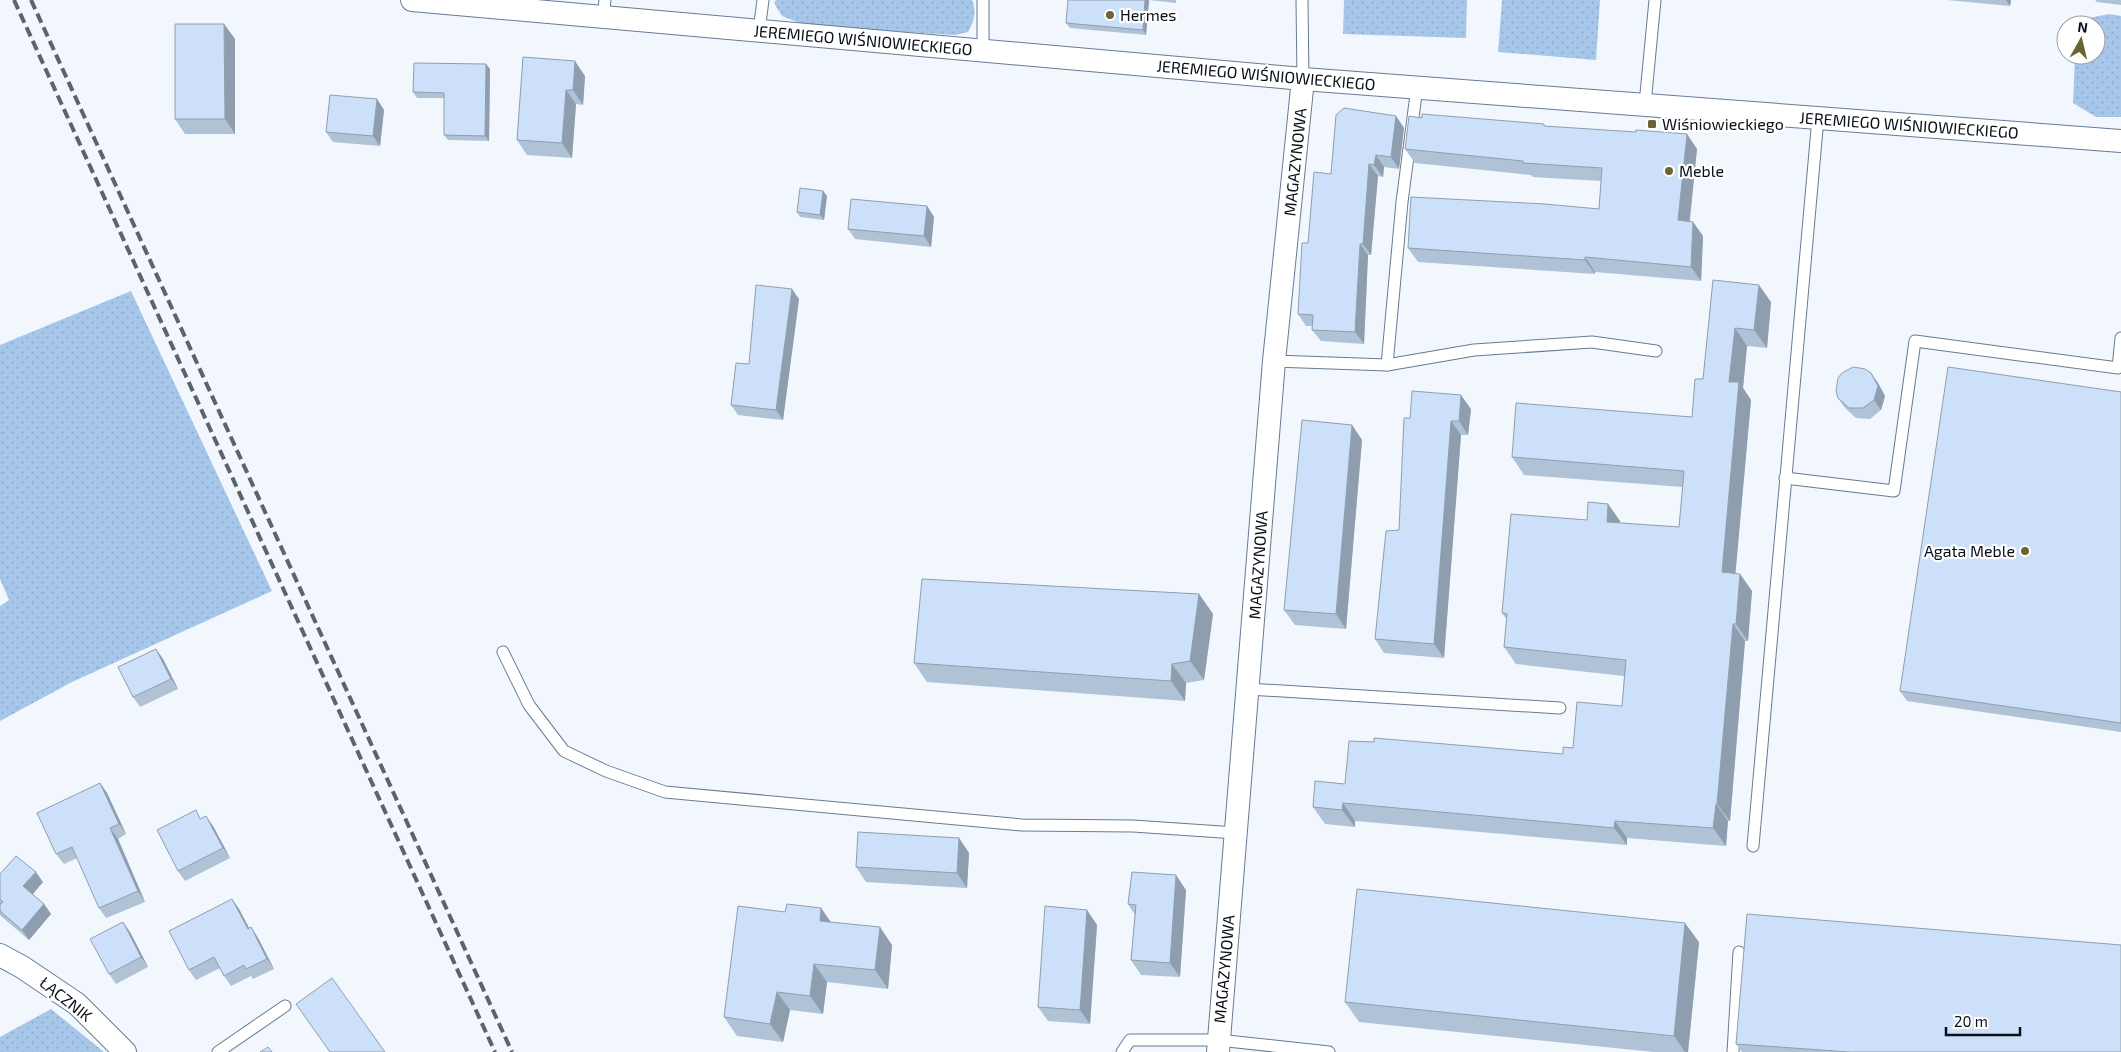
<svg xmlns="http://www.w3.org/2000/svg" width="2121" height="1052" font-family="'Exo 2',sans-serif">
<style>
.grass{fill:url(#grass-dots)}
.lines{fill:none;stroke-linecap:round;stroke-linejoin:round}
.lane-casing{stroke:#667b94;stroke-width:13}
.street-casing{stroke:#667b94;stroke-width:24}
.lane{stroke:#fff;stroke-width:11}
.street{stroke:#fff;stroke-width:22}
.rail{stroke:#5c636b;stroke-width:4;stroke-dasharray:10 5;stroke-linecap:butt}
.wall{fill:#afc2d6}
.shaded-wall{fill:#8f9eae}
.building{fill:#cce1f9;stroke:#8f9eae}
.poi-dot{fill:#6c6531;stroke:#fff;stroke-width:2}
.labels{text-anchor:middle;stroke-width:4.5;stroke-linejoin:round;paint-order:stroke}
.poi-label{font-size:16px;fill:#081019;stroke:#fff;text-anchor:start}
.street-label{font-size:16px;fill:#081019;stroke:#fff}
</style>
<defs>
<pattern id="grass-dots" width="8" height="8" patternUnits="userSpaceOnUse" patternTransform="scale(1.25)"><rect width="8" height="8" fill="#a7c7ea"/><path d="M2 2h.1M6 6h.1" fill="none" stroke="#8eaac8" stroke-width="1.8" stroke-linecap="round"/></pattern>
</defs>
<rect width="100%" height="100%" fill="#f2f7fd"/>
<g class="grass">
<path d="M776,0h196c5,11 2,22 -4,32l-13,3 -148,-9 -25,-10 -8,-13z"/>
<path d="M1344,0h123l-1,38 -123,-4z"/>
<path d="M1502,0h98l-4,60 -98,-8z"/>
<path d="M2109,14l12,2v101h-25l-23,-14 2,-48h21v-30h-14l2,-6z"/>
<path d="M131,291l141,300 -200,91 -72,39v-115l9,-6 -9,-21v-234z"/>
<path d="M51,1009l53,43h-104v-15z"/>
</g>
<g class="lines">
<defs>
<g id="lane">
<path d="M1302,0l1,79"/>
<path d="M603,17l2,-17"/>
<path d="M759,31l4,-31"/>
<path d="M983,50v-50"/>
<path d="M1645,104l10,-104"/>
<path d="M1274,361l113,4 87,-15 118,-8 64,9"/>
<path d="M1387,365l15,-163 15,-115"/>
<path d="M1785,478l109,13 21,-150 203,27 3,-30"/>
<path d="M503,652l26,53 35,46 42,20 59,21 357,33 111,1 103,7"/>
<path d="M1248,689l312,19"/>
<path d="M1753,846l65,-728"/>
<path d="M218,1052l67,-46"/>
<path d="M1122,1052l8,-12h88l111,12"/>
<path d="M1733,1052l6,-100"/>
</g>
<g id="street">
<path d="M412,0l891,79 818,62"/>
<path d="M0,955l22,12 55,37 48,48"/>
<path d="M1218,1052l56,-691 29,-282"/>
</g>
</defs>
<use href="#lane" class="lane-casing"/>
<use href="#street" class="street-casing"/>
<use href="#lane" class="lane"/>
<use href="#street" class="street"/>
<g class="rail">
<path d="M14,0l481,1052"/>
<path d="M31,0l481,1052"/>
</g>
</g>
<g class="wall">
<path d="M1068,0h108v3l-27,-3 -3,35 -76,-7 -4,-5z"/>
<path d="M1947,0h64l-1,6z"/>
<path d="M2095,0h26v5l-24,-3z"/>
<path d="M224,24l11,15v95h-50l-10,-15z"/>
<path d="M523,57l62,19 -2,29 -7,-1 -4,54 -45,-3 -10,-15z"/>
<path d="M486,64l4,5 -1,72 -41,-1 -4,-5v-37h-27l-4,-6z"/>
<path d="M377,99l7,11 -4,36 -47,-4 -7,-10z"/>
<path d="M1396,116l8,12 -5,41 -15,-2 -1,10 -5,-1 -7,79h-3l-4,89 -43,-3 -9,-11 1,-4h-7l-8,-12 33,-140z"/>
<path d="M1422,118l123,8 152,23 -7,72 3,1 10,14 -2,45 -106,-9v2l-177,-12 -10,-14 191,-39 2,-28 -68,-4 -2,-2 -116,-12 -10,-14z"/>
<path d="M823,191l4,5 -3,24 -24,-3 -3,-5z"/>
<path d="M927,206l7,11 -3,30 -76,-8 -7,-10z"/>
<path d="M1713,280l58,22 -4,46 -20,-2 -4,42 8,12 -16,174h5l12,17 -4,50h-3l-15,180h-2l-2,25 -99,-8v7l-272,-24v6l-30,-3 -12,-17 32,-23 218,-30 10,-6 49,-42 2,-30 -108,-12 -12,-17 3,-27 -5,-7 85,-93 21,-16 12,17v2l59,4 4,-40 -159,-12 -12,-18 180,-40 11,-38z"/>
<path d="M799,299l-16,121 -45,-5 -7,-10 18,-41z"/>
<path d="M1878,383l7,13 -4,14 -11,9 -14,-1 -11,-10 -7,-10z"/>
<path d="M2121,392v340l-214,-31 -7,-10z"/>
<path d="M1471,409l-3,26h-7l-17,223 -60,-5 -9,-14 24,-109 11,-112z"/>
<path d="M1352,425l10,15 -16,189 -51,-4 -11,-15z"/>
<path d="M1199,594l14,20 -9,66 -18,3 -1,18 -258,-19 -13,-19z"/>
<path d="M156,649l7,10 15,30 -38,18 -7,-10z"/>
<path d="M100,783l7,10 19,41 -8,5 27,63 -39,16 -7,-10 -22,-50 -13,6 -8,-10z"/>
<path d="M201,818l12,8 17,32 -45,23 -7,-10z"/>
<path d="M959,838l10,15 -2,35 -101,-6 -10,-15z"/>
<path d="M0,874l43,8 -10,12 11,10 7,10 -22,26 -27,-23 -2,-2z"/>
<path d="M1186,890l-6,87 -39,-2 -10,-15 4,-45 -7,-11z"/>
<path d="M232,899l7,10 10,19 2,-1 7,11 16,31 -21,10 -2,-3 -20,10 -7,-10 -4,-8 -24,12 -7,-10z"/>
<path d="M821,908l10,14 61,23 -4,44 -61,-7 -4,32 -33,-4 -7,32 -46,-6 -13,-19 61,-105z"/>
<path d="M1087,910l10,15 -7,99 -42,-3 -10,-14z"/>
<path d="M130,932l18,35 -32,17 -7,-10z"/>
<path d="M1699,942l-11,110h-34l-295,-30 -14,-20z"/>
<path d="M1736,1044l385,8h-379z"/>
</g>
<g class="shaded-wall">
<path d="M1145,0h4l-3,35 -3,-5z"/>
<path d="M2006,0h5l-1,6z"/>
<path d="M224,24l11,15v95l-10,-15z"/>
<path d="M575,61l10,15 -2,29 -10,-15z"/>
<path d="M486,64l4,5 -1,72 -4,-5z"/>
<path d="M566,90l10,14 -4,54 -10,-15z"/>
<path d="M377,99l7,11 -4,36 -7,-10z"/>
<path d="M1396,116l8,12 -5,41 -8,-12z"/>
<path d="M1687,134l10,15 -9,85 -10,-14z"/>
<path d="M1376,155l8,12 -1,10 -9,-12z"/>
<path d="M1369,164l9,12 -7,79 -8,-11z"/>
<path d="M823,191l4,5 -3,24 -4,-5z"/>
<path d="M927,206l7,11 -3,30 -7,-11z"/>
<path d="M1693,222l10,14 -2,45 -10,-14z"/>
<path d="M1360,244l8,11 -4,89 -9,-12z"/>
<path d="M1585,257l10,15v2l-10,-14z"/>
<path d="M1759,285l12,17 -4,46 -13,-18z"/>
<path d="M792,289l7,10 -16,121 -7,-10z"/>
<path d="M1735,328l12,18 -4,42 8,12 -17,190 -12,-18 7,-190z"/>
<path d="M1871,373l7,10 7,13 -4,14 -7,-10z"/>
<path d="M1461,395l10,14 -3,26 -9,-14z"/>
<path d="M1451,421l10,14 -17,223 -10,-14z"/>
<path d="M1352,425l10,15 -16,189 -10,-15z"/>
<path d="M1608,504l12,17 -1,18 -12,-17z"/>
<path d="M1740,574l12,17 -4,50 -12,-17z"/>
<path d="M1199,594l14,20 -9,66 -14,-19z"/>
<path d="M1733,624l12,17 -15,180 -13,-17z"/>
<path d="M156,649l7,10 15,30 -7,-10z"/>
<path d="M1172,664l14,19 -1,18 -14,-20z"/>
<path d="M100,783l7,10 19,41 -7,-10z"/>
<path d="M1343,803l12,18v6l-13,-17z"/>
<path d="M1716,804l12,17 -2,25 -13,-18z"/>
<path d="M206,816l7,10 17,32 -7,-10z"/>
<path d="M1615,821l12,17v7l-13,-17z"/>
<path d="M110,828l8,11 27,63 -7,-11z"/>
<path d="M959,838l10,15 -2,35 -10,-15z"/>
<path d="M36,872l7,10 -12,14 -8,-10z"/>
<path d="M1176,875l10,15 -6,87 -10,-14z"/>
<path d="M232,899l7,10 16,30 -7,-10z"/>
<path d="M44,904l7,10 -22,26 -7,-10z"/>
<path d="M821,908l13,19 -14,-6z"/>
<path d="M1087,910l10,15 -7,99 -10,-14z"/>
<path d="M123,922l7,10 18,35 -7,-10z"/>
<path d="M1685,923l14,19 -11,110h-3l-11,-16z"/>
<path d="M251,927l7,11 16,31 -7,-10z"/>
<path d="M880,927l12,18 -4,44 -13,-19z"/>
<path d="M814,964l13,18 -4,32 -13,-18z"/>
<path d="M777,992l13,18 -7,32 -13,-18z"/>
</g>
<g class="building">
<path d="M1068,0h77l-2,30 -77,-7z"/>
<path d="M175,24h49l1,95h-50z"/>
<path d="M523,57l52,4 -2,29h-7l-4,53 -45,-3z"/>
<path d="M414,63l72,1 -1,72 -41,-1v-42l-31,-1z"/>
<path d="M330,95l47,4 -4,37 -47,-4z"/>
<path d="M1344,108l52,8 -5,41 -15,-2 -2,10 -5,-1 -6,80h-3l-5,88 -43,-2 1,-15 -15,-1 4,-71h6l6,-71 17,2 5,-59z"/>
<path d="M1422,114l122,10v2l92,6v-2l51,4 -9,86 15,2 -2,45 -106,-10v3l-177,-12 3,-51 134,7 54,5 3,-41 -79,-5v-2l-118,-12 4,-33 13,2z"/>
<path d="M800,188l23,3 -3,24 -23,-3z"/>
<path d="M851,199l76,7 -3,30 -76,-7z"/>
<path d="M1713,280l46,5 -5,45 -19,-2 -6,54h10l-17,190 18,2 -4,50h-3l-16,180h-1l-3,24 -98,-7 -1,7 -271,-25 -1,7 -29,-3 2,-26 30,3 4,-43 25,1v-4l189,16v-7l10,1 4,-46 45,4 4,-46 -122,-13 3,-33 -5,-1 9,-99 76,6 1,-18 20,2 -1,18 72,5 5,-56 -172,-14 4,-54 176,14 3,-38h8z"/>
<path d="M756,285l36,4 -16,121 -45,-5 5,-42 13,1z"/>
<path d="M1853,367l12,2 6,4 7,13 -4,14 -11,8h-14l-11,-10 -2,-7 2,-13 4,-5z"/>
<path d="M1948,367l173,25v331l-221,-32z"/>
<path d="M1412,391l49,4 -2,26h-8l-17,223 -59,-5 11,-108 13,-1 5,-112h6z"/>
<path d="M1302,420l50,5 -16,189 -52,-4z"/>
<path d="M922,579l277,15 -9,67 -18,3 -1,17 -257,-18z"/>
<path d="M156,649l15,30 -38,18 -15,-30z"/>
<path d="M100,783l19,41 -9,4 28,63 -39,17 -27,-61 -16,7 -19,-41z"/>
<path d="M196,810l4,9 6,-3 17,32 -45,23 -21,-41z"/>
<path d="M858,832l101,6 -2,35 -101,-6z"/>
<path d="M16,856l20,16 -13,14 21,18 -22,26 -22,-19v-7l3,-2 -3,-3v-25z"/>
<path d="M1132,872l44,3 -6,88 -39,-3 5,-55 -8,-1z"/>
<path d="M1357,889l328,34 -11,113 -329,-34z"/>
<path d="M232,899l16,30 3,-2 16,32 -21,10 -2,-4 -20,11 -10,-19 -25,13 -20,-39z"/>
<path d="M787,904l34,4 -1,13 60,6 -5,43 -61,-6 -4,32 -33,-4 -7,32 -46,-7 14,-111 47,6z"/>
<path d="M1045,906l42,4 -7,100 -42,-3z"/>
<path d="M1747,914l374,31v107h-271l-114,-8z"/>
<path d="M123,922l18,35 -32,17 -19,-35z"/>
<path d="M332,978l53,74h-55l-34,-48z"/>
<path d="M268,1047l4,5h-12z"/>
</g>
<g class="poi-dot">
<circle cx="1110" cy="15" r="5"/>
<rect x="1647" y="119" width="10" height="10" rx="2.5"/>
<circle cx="1669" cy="171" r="5"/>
<circle cx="2025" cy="551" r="5"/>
</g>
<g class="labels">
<g class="poi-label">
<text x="1120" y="21">Hermes</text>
<text x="1662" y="130">Wiśniowieckiego</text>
<text x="1679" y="177">Meble</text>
<text x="2015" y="557" text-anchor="end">Agata Meble</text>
</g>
<g class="street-label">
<text transform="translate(863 40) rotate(5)" y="6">JEREMIEGO WIŚNIOWIECKIEGO</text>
<text transform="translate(1266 75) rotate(5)" y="6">JEREMIEGO WIŚNIOWIECKIEGO</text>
<text transform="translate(1909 125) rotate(4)" y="6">JEREMIEGO WIŚNIOWIECKIEGO</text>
<text transform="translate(1295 162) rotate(-84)" y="6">MAGAZYNOWA</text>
<text transform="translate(1258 565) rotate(-86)" y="6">MAGAZYNOWA</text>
<text transform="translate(1224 969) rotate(-85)" y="6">MAGAZYNOWA</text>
<text transform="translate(66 999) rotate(38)" y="6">ŁĄCZNIK</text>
</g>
</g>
<g transform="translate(2081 40) rotate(8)"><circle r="24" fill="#ffffff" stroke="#9c9fa3"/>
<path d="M0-4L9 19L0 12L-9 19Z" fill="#6c6531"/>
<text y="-8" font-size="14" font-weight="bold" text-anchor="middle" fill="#081019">N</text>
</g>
<path d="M1946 1027v8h74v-8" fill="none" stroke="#081019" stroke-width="2.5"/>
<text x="1954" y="1027" font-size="15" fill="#081019" stroke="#ffffff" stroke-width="4" paint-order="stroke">20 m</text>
</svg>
